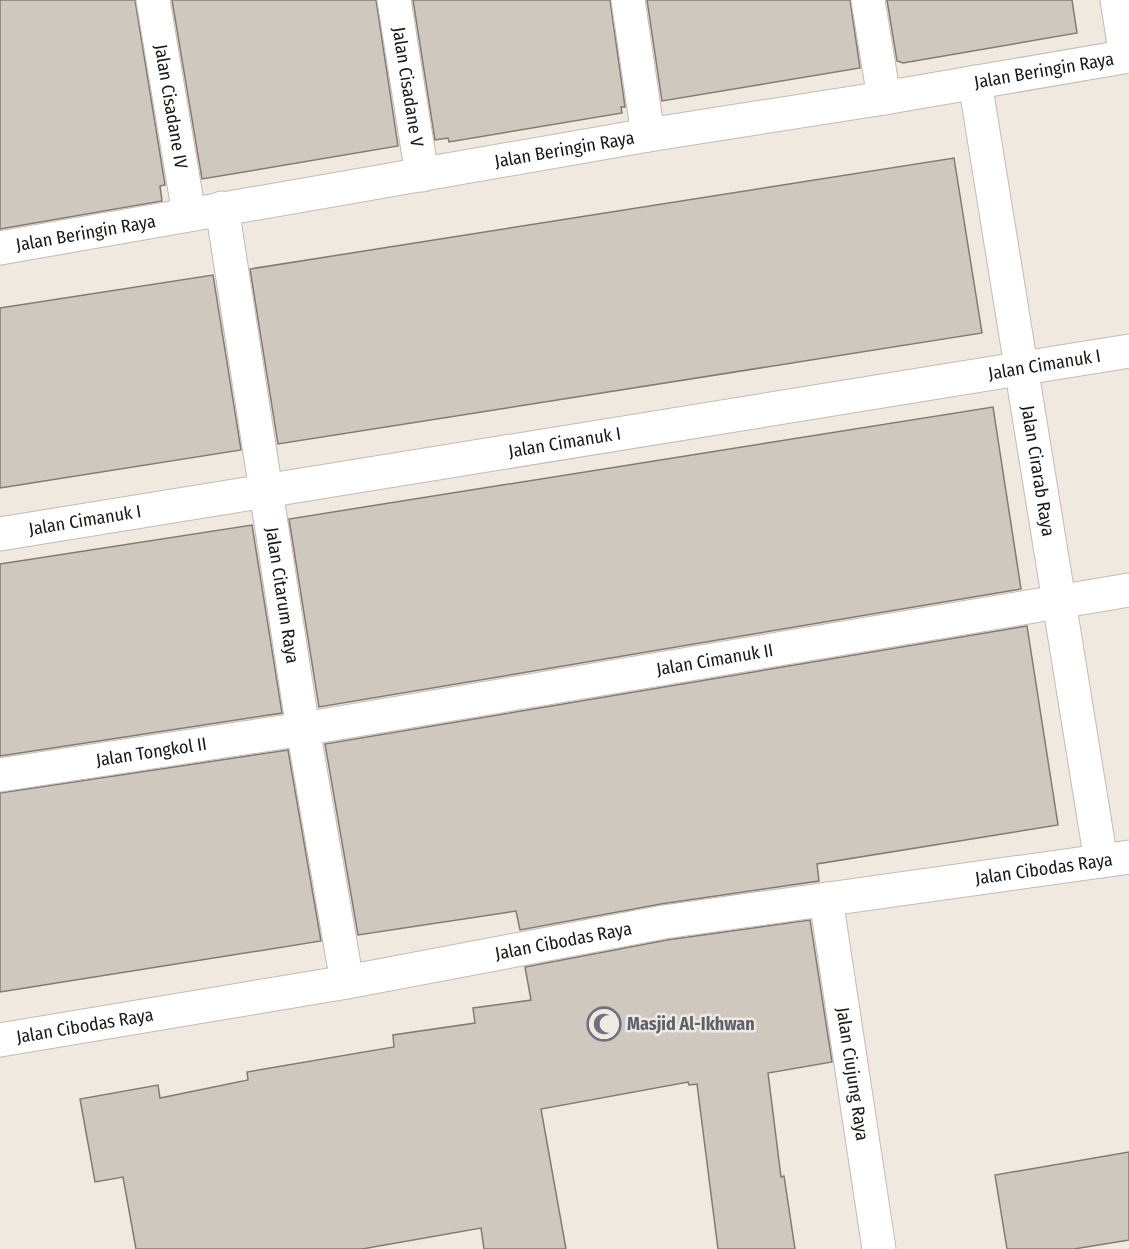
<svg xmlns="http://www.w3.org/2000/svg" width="1129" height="1249" font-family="'Fira Sans Condensed',sans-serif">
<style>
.building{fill:#cfc8bf;stroke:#817b72;stroke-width:1.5}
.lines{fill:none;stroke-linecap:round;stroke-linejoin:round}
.street-casing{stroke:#c2bcb2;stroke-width:35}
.secondary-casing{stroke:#c2bcb2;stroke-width:35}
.street{stroke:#fff;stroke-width:33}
.secondary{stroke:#fff;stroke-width:33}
.labels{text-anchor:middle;stroke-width:5;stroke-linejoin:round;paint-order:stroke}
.street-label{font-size:18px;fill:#1a1815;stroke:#f0e9df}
.worship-label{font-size:18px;font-weight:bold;fill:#5b616d;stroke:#f0e9df;text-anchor:start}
</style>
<rect width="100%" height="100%" fill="#f0e9df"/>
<g class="building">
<path d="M0,0h135l30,185 -5,1 2,15 -162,28z"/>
<path d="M172,0h204l22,146 -196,33z"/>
<path d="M413,0h197l15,107h-4l1,6 -173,29 -1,-4 -13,2z"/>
<path d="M647,0h203l10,68 -198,33z"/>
<path d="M887,0h185l5,33 -174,30 -6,-2z"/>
<path d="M954,158l28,175 -704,111 -28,-175z"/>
<path d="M213,275l28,175 -241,38v-180z"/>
<path d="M993,407l28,182 -702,118 -30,-188z"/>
<path d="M252,525l30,188 -282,43v-192z"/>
<path d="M1027,626l31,199 -241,39 2,17 -158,23 -141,26 -4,-19 -158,24 -33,-191z"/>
<path d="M288,750l33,191 -321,51v-199z"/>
<path d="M810,920l22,142 -64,11 13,104 3,-1 11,73h-77l-21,-165 -8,1 -1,-3 -147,27 25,140h-82l-3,-21 -119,21h-226l-13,-72 -28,5 -15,-83 78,-14 2,13 88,-18 -1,-8 147,-25 -1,-12 82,-12 -2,-15 58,-8 -6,-33 142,-27z"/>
<path d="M1129,1152v88l-55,9h-67l-12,-74z"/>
</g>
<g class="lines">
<defs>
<g id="street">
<path id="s1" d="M153,0l36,214"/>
<path id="s2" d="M394,0l28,175"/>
<path d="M628,0l20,135"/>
<path d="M868,0l16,98"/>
<path d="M1117,0l9,56"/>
<path id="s3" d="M975,82l126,779"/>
<path id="s4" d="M222,208l81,521 44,253"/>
<path id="s5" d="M0,534l1129,-183"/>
<path id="s6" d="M0,775l303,-46 826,-139"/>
<path id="s7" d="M826,899l53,350"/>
<path id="s8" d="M0,1040l347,-58 317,-60 465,-65"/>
</g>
<g id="secondary">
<path id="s9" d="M0,248l648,-113 236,-37 245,-42"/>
</g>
</defs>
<use href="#street" class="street-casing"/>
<use href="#secondary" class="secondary-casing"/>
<use href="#street" class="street"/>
<use href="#secondary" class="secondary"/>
</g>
<defs>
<symbol id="mosque-ring" viewBox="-11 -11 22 22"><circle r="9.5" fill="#f0e9df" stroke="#6b7280" stroke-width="1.5"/><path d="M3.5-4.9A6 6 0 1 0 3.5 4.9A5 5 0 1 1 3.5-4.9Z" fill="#6b7280"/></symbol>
</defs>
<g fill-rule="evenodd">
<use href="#mosque-ring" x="585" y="1005" width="38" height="38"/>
</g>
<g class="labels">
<g class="street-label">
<text dy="6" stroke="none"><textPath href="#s9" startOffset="1059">Jalan Beringin Raya</textPath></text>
<text dy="6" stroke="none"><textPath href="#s2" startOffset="88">Jalan Cisadane V</textPath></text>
<text dy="6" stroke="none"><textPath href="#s1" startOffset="108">Jalan Cisadane IV</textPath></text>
<text dy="6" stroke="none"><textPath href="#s9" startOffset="573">Jalan Beringin Raya</textPath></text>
<text dy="6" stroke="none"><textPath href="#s9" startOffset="87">Jalan Beringin Raya</textPath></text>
<text dy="6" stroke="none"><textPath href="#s5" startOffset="1058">Jalan Cimanuk I</textPath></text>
<text dy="6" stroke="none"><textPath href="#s5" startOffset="572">Jalan Cimanuk I</textPath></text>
<text dy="6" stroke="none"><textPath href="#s3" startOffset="394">Jalan Cirarab Raya</textPath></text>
<text dy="6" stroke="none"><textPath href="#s5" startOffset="86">Jalan Cimanuk I</textPath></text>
<text dy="6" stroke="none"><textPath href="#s4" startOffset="392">Jalan Citarum Raya</textPath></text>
<text dy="6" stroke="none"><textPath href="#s6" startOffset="724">Jalan Cimanuk II</textPath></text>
<text dy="6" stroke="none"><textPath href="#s6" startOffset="153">Jalan Tongkol II</textPath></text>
<text dy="6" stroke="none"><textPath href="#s8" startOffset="1058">Jalan Cibodas Raya</textPath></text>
<text dy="6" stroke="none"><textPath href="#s8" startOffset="572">Jalan Cibodas Raya</textPath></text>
<text dy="6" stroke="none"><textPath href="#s8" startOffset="86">Jalan Cibodas Raya</textPath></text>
<text dy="6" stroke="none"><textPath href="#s7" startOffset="177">Jalan Ciujung Raya</textPath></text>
</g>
<g class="worship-label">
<text x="627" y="1030">Masjid Al-Ikhwan</text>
</g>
</g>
</svg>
